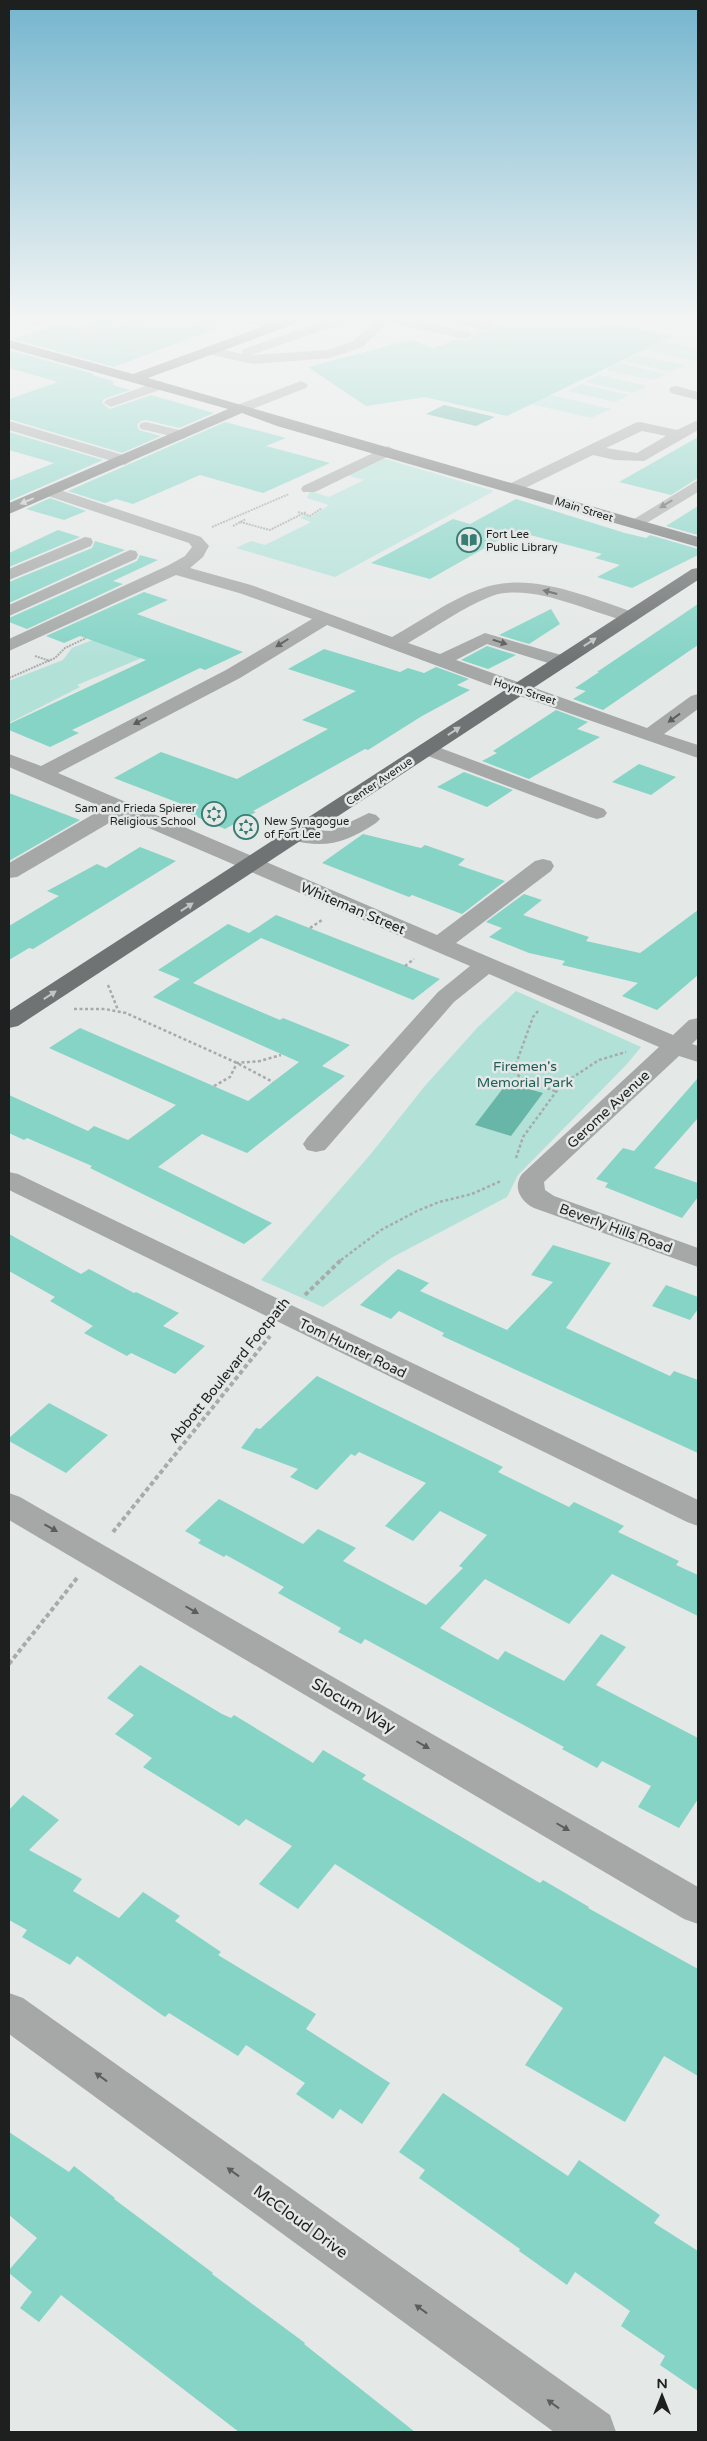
<svg xmlns="http://www.w3.org/2000/svg" width="707" height="2441" font-family="'Varela Round',sans-serif">
<style>
.green{fill:#b2e1d8}
.water{fill:#67b6a8}
.building{fill:#85d4c6}
.lines{fill:none;stroke-linecap:round;stroke-linejoin:round}
.path-far2{stroke:#a8abaa;stroke-width:2;stroke-dasharray:2 1;stroke-linecap:butt}
.path-far1{stroke:#a8abaa;stroke-width:2.5;stroke-dasharray:3 2.5;stroke-linecap:butt}
.path{stroke:#a8abaa;stroke-width:4;stroke-dasharray:4.5 3;stroke-linecap:butt}
.minor{fill:#a6a8a7;fill-rule:evenodd}
.major{fill:#707373;fill-rule:evenodd}
.oneway{fill:#c1c5c4}
.oneway2{fill:#5b5d5c}
.labels{text-anchor:middle;stroke-width:5;stroke-linejoin:round;paint-order:stroke}
.far-street-label{font-size:11px;fill:#1e1f1f;stroke:#e4e8e7}
.far-poi-label{font-size:11px;fill:#1e1f1f;stroke:#e4e8e7;text-anchor:start}
.street-label{font-size:14px;fill:#1e1f1f;stroke:#e4e8e7}
.park-label{font-size:14px;fill:#1f5f56;stroke:#e4e8e7}
.near-street-label{font-size:16px;fill:#1e1f1f;stroke:#e4e8e7}
</style>
<rect width="100%" height="100%" fill="#e4e8e7"/>
<g class="green">
<path d="M661,341l37,8v13l-54,-12z"/>
<path d="M637,355l47,10 -13,7 -47,-11z"/>
<path d="M619,363l47,11 -13,6 -47,-10z"/>
<path d="M599,375l48,11 -14,7 -48,-11z"/>
<path d="M581,384l48,11 -14,7 -48,-11z"/>
<path d="M552,395l59,14 -20,9 -60,-14z"/>
<path d="M382,458l112,33 -159,86 -99,-29 15,-7 14,4 46,-23 -11,-4 5,-3 6,2 18,-12 -22,-7 3,-7 19,6 35,-17 -18,-5z"/>
<path d="M103,636l48,18 -74,31 3,2 -71,36v-42l54,-21 9,-12z"/>
<path d="M516,991l125,56 -14,17 -109,111 -11,22 -116,61 -68,49 -62,-27 109,-125 54,-68 53,-59z"/>
</g>
<g class="water">
<path d="M444,405l51,12 -19,9 -50,-12z"/>
<path d="M507,1083l36,10 -32,43 -36,-11z"/>
</g>
<g class="building">
<path d="M73,320h157l1,3 -117,44 -101,-28z"/>
<path d="M503,320h92l78,16 -166,80 -82,-19 -59,9 -58,-39 102,-27 24,8 22,-9 10,2 7,-4v-5l5,-2 10,2 7,-4 -1,-5z"/>
<path d="M9,350l85,24 -2,1 21,6v4l17,5 -26,9 -2,4 8,6 41,-14 63,18 -35,15 -33,-8 -5,1 -4,4 2,5 22,6 -39,17 -113,-34v-20l49,-17 -49,-14z"/>
<path d="M225,422l61,16 -20,8 64,17 -67,30 -63,-18 -67,29 -17,-5 -11,4 -37,-12z"/>
<path d="M9,432l94,28 -94,41v-20l45,-18 -45,-13z"/>
<path d="M698,437v41l-27,17 -52,-13z"/>
<path d="M50,498l36,13 -22,9 -38,-11z"/>
<path d="M516,499l109,34 21,5 4,-3 48,14v6l-66,33 -35,-11 23,-12 -25,-7 7,-4 -87,-23 -85,48 -59,-16 82,-44 17,5z"/>
<path d="M698,506v29l-32,-9z"/>
<path d="M58,530l22,7 -71,30v-14z"/>
<path d="M95,541l30,9 -116,53v-21l83,-34z"/>
<path d="M140,555l18,5 -45,21 10,3 -96,45 -18,-7v-4l128,-57z"/>
<path d="M144,592l24,8 -31,14 106,38 -38,18 -5,-2 -70,34 -58,28 7,3 -29,14 -41,-17v-6l137,-64 -66,-24 -16,7 -18,-7z"/>
<path d="M698,604v41l-95,65 -30,-11 13,-8 -11,-3 24,-16h-2z"/>
<path d="M551,609l9,15 -31,20 -30,-9z"/>
<path d="M487,646l29,9 -28,14 -27,-9z"/>
<path d="M324,649l76,23 8,-4 16,5 12,-6 33,12 -12,6 13,5 -48,26 -54,34 -3,-1 -112,62 3,1 -31,17 -35,-15 7,-4 -83,-32 47,-26 76,27 91,-50 -26,-9 54,-29 -68,-22z"/>
<path d="M556,710l32,12 -11,7 23,8 -71,42 -47,-18 15,-8 -4,-2z"/>
<path d="M639,764l37,13 -25,18 -39,-13z"/>
<path d="M464,772l49,18 -26,17 -50,-20z"/>
<path d="M9,793l71,27 -71,41z"/>
<path d="M363,834l58,14 4,-3 40,14 -7,6 47,16 -43,33 -50,-19 -3,2 -87,-34z"/>
<path d="M140,847l36,14 -143,88 -4,-1 -20,12v-34l50,-30 -12,-5 50,-27 9,4z"/>
<path d="M524,894l18,6 -19,15 66,22 -3,4 54,12 58,-43v65l-41,35 -35,-14 16,-13 -76,-18 3,-4 -36,-8 -40,-16 13,-9 -16,-6z"/>
<path d="M276,915l164,64 -27,21 -152,-62 -68,45 87,37 3,-2 67,27 -28,21 23,10 -98,77 -45,-19 -44,33 114,56 -28,21 -154,-76 2,-2 -65,-28 -3,2 -15,-7v-38l79,36 6,-5 34,14 48,-35 -127,-57 31,-20 168,73 51,-39 -146,-65 27,-18 -22,-9 70,-46 21,9z"/>
<path d="M698,1078v40l-44,50 44,15v14l-16,21 -77,-31 3,-4 -12,-4 27,-31 11,3z"/>
<path d="M9,1234l72,40 8,-5 45,24 2,-1 43,21 -16,13 42,20 -30,28 -44,-21 -4,3 -43,-23 9,-7 -43,-25 5,-4 -46,-26z"/>
<path d="M553,1245l58,18 -45,65 104,48 4,-5 24,9v73l-256,-117 2,-3 -45,-22 -8,8 -31,-14 38,-36 31,14 -9,8 87,39 46,-48 -22,-7z"/>
<path d="M666,1285l32,12v12l-8,11 -38,-14z"/>
<path d="M317,1376l186,91 -5,5 71,35 5,-5 50,24 -6,6 61,29 -3,4 22,10v41l-86,-42 -43,50 -84,-45 -45,49 58,32 7,-9 59,30 37,-47 25,13 -30,38 102,53v61l-19,29 -41,-21 13,-21 -49,-25 -5,7 -35,-19 2,-2 -199,-108 -4,5 -23,-12 3,-4 -63,-35 6,-6 -58,-32 -2,2 -26,-14 3,-3 -16,-9 34,-32 84,45 15,-15 38,19 -13,13 83,44 37,-37 -4,-2 28,-31 -47,-24 -27,30 -28,-15 41,-43 -67,-31 -4,4 -4,-2 -34,36 -27,-13 8,-8 -57,-21 15,-20 4,1z"/>
<path d="M49,1403l59,32 -42,38 -57,-32v-3z"/>
<path d="M140,1665l82,49 9,4 3,-3 79,48 10,-13 43,25 -4,4 91,53 87,51 3,-3 46,27 -1,1 110,61v107l-34,-20 -39,66 -100,-57 38,-57 -228,-144 -37,45 -39,-25 33,-38 -46,-27 -7,7 -96,-59 9,-9 -37,-24 19,-19 -27,-17z"/>
<path d="M23,1795l36,25 -30,30 53,29 -9,12 46,27 24,-26 37,24 -5,5 46,31 -3,3 98,59 -10,15 84,54 -28,41 -22,-15 -7,10 -37,-25 9,-11 -59,-38 -8,11 -69,-43 -4,4 -88,-61 -7,9 -48,-28 5,-7 -18,-10v-110z"/>
<path d="M443,2093l125,83 11,-16 81,55 -6,8 44,28v140l-38,-26 5,-9 -44,-30 9,-15 -55,-39 -8,13 -48,-34 1,-2 -101,-71 6,-8 -26,-18z"/>
<path d="M9,2132l60,40 5,-6 41,32 -1,1 99,74 -1,1 93,69 -1,1 111,88h-176l-178,-137 -22,27 -19,-14 12,-16 -23,-19v-3l28,-32 -28,-23z"/>
</g>
<g class="lines">
<g class="path-far2">
<path d="M96,320l9,2"/>
<path d="M147,320l6,1"/>
<path d="M9,322h8"/>
<path d="M23,324l26,3"/>
<path d="M35,324l14,-4"/>
<path d="M123,327l9,3"/>
<path d="M79,331l30,7"/>
<path d="M99,335l45,-15"/>
<path d="M59,337l54,-17"/>
<path d="M84,344l2,-6 7,-4"/>
<path d="M123,352l91,-32"/>
<path d="M298,512l12,4 12,-8"/>
<path d="M240,522l30,8 36,-18"/>
<path d="M233,526l13,-7"/>
<path d="M212,527l77,-33"/>
<path d="M35,656l15,5"/>
<path d="M9,678l46,-20 10,-10 21,-10"/>
</g>
<g class="path-far1">
<path d="M310,928l12,-8"/>
<path d="M405,966l9,-7"/>
<path d="M108,985l10,25"/>
<path d="M74,1009h31l21,4 111,50 36,19"/>
<path d="M538,1011l-5,6 -20,55 14,9 28,10"/>
<path d="M214,1086l16,-9 7,-14 23,-2 21,-6"/>
<path d="M516,1158l7,-21 38,-52 38,-25 27,-8"/>
<path d="M341,1260l40,-30 36,-19 22,-9 33,-8 29,-13"/>
</g>
<g class="path">
<path d="M305,1295l37,-36"/>
<path d="M113,1532l157,-196"/>
<path d="M9,1664l68,-86"/>
</g>
<g class="minor">
<path d="M247,320h20l14,3 2,3 -7,4 -28,-7z"/>
<path d="M328,320h18l-1,3 -94,32 77,-5 25,-9 23,-21h13l-26,27 -33,11 -77,6 -50,-11 -2,-3 7,-4 34,8 1,-5z"/>
<path d="M391,320h23l56,12 2,3 -7,4 -73,-16z"/>
<path d="M451,320h24l17,3 2,3 -7,4 -35,-7z"/>
<path d="M160,381l7,4 -2,3 -54,19 -7,-4 2,-3z"/>
<path d="M301,381l7,4 -2,3 -59,23 -5,1 -7,-4 2,-3z"/>
<path d="M676,386l22,6v8l-27,-7 -2,-3 2,-3z"/>
<path d="M698,420v10l-54,31 -29,-1 -22,-5 -74,36h-12l-2,-3 2,-3 128,-62 5,-1 37,8zM642,431l24,5 -29,17 -31,-5z"/>
<path d="M9,421l121,36 3,3 -8,5 -116,-35z"/>
<path d="M146,422l42,10 2,3 -7,4 -42,-10 -2,-3 2,-3z"/>
<path d="M388,446l8,5 -3,3 -78,38h-12l-2,-3 2,-3z"/>
<path d="M698,480v12l-58,35h-12l-2,-3z"/>
<path d="M51,487l150,50 8,9 -6,11 -13,11 61,17 141,52c29,-16 57,-37 88,-48 50,-19 109,9 156,24l3,4 -3,4 -6,1c-39,-9 -98,-40 -138,-26 -29,11 -56,31 -84,47l32,11 45,-21 83,24 2,4 -2,4 -7,2 -74,-23 -31,16 191,68 44,-32 7,-2v15l-34,25 34,11v13l-187,-65 -184,-68 -87,53 -182,95 379,162 98,-74 8,-2 8,2 3,5 -3,5 -95,72 217,92 16,-15 9,-2v20l-6,6 6,2v16l-19,-6 -135,126 1,8 9,6 144,52v19l-164,-59c-13,-7 -22,-20 -12,-34l137,-127 -170,-73 -35,28 -129,148 -9,2 -9,-2 -4,-6 4,-6 131,-146 32,-26 -349,-150 -104,61 -8,1v-15l95,-55 -95,-41v-13l32,12 185,-96 86,-51 -73,-26 -63,-18 -167,76v-12l160,-74 16,-9 7,-9 -3,-4 -144,-48 -2,-3z"/>
<path d="M85,537l6,1 2,4 -2,4 -82,34v-11z"/>
<path d="M130,550l6,1 2,4 -2,4 -127,57v-11z"/>
<path d="M427,743l177,66 3,4 -3,4 -7,2 -7,-2 -170,-64 -3,-4 3,-4z"/>
<path d="M369,813l7,2 4,4 -4,4c-31,20 -49,26 -86,17l-3,-5 3,-5 8,-1 33,2z"/>
<path d="M9,1172l9,2 680,326v26l-11,-4 -678,-332z"/>
<path d="M9,1493l11,4 678,390v37l-14,-5 -675,-399z"/>
<path d="M9,1993l14,5 587,417 6,17h-62l-545,-398z"/>
</g>
<g class="major">
<path d="M281,320h17l-1,3 -149,55 550,159v10l-421,-121 -35,-13 -233,101v-11l219,-94 -219,-61v-8l124,34z"/>
<path d="M698,568v12l-680,446 -9,2v-17l683,-442z"/>
</g>
</g>
<defs><path id="oneway-solid" d="M-6-.8H1V-3.2L6.5 0L1 3.2V.8H-6Z" transform="scale(1.25)"/></defs>
<g class="oneway">
<use href="#oneway-solid" transform="translate(27 501) rotate(157)"/>
<use href="#oneway-solid" transform="translate(590 642) rotate(-33)"/>
<use href="#oneway-solid" transform="translate(454 731) rotate(-33)"/>
<use href="#oneway-solid" transform="translate(187 907) rotate(-33)"/>
<use href="#oneway-solid" transform="translate(50 995) rotate(-33)"/>
</g>
<g class="oneway2">
<use href="#oneway-solid" transform="translate(666 504) rotate(149)"/>
<use href="#oneway-solid" transform="translate(550 592) rotate(-165)"/>
<use href="#oneway-solid" transform="translate(500 642) rotate(17)"/>
<use href="#oneway-solid" transform="translate(282 643) rotate(148)"/>
<use href="#oneway-solid" transform="translate(674 718) rotate(144)"/>
<use href="#oneway-solid" transform="translate(140 721) rotate(153)"/>
<use href="#oneway-solid" transform="translate(51 1528) rotate(29)"/>
<use href="#oneway-solid" transform="translate(192 1610) rotate(30)"/>
<use href="#oneway-solid" transform="translate(423 1745) rotate(30)"/>
<use href="#oneway-solid" transform="translate(563 1827) rotate(30)"/>
<use href="#oneway-solid" transform="translate(101 2077) rotate(-144)"/>
<use href="#oneway-solid" transform="translate(233 2172) rotate(-144)"/>
<use href="#oneway-solid" transform="translate(421 2309) rotate(-144)"/>
<use href="#oneway-solid" transform="translate(553 2404) rotate(-144)"/>
</g>
<linearGradient id="sky" x2="0" y2="1"><stop stop-color="#74b5ce"/><stop offset="0.48" stop-color="#f3f5f4"/><stop offset="1" stop-color="#f3f5f4" stop-opacity="0"/></linearGradient>
<rect width="707" height="662" fill="url(#sky)"/>
<defs>
<symbol id="library-ring" viewBox="-11 -11 22 22"><circle r="9.5" fill="#e4e8e7" stroke="#387d72" stroke-width="1.5"/><path d="M-6-4Q-3-5.5-.7-3.5V5Q-3 3-6 4ZM6-4Q3-5.5 .7-3.5V5Q3 3 6 4Z" fill="#387d72"/></symbol>
<symbol id="synagogue-ring" viewBox="-11 -11 22 22"><circle r="9.5" fill="#e4e8e7" stroke="#387d72" stroke-width="1.5"/><path d="M0-6.5L5.6 3.2H-5.6ZM0 6.5L5.6-3.2H-5.6Z" fill="#387d72"/></symbol>
</defs>
<g fill-rule="evenodd">
<use href="#library-ring" x="455" y="526" width="28" height="28"/>
<use href="#synagogue-ring" x="200" y="800" width="28" height="28"/>
<use href="#synagogue-ring" x="232" y="813" width="28" height="28"/>
</g>
<g class="labels">
<g class="far-street-label">
<text transform="translate(584 509) rotate(17)" y="4">Main Street</text>
<text transform="translate(525 691) rotate(18)" y="4">Hoym Street</text>
<text transform="translate(379 781) rotate(-34)" y="4">Center Avenue</text>
</g>
<g class="far-poi-label">
<text x="486" y="538">Fort Lee<tspan x="486" dy="13">Public Library</tspan></text>
<text x="196" y="812" text-anchor="end">Sam and Frieda Spierer<tspan x="196" dy="13">Religious School</tspan></text>
<text x="264" y="825">New Synagogue<tspan x="264" dy="13">of Fort Lee</tspan></text>
</g>
<g class="street-label">
<text transform="translate(353 908) rotate(23)" y="5">Whiteman Street</text>
<text transform="translate(608 1109) rotate(-43)" y="5">Gerome Avenue</text>
<text transform="translate(616 1228) rotate(20)" y="5">Beverly Hills Road</text>
<text transform="translate(353 1348) rotate(26)" y="5">Tom Hunter Road</text>
<text transform="translate(229 1370) rotate(-51)" y="5">Abbott Boulevard Footpath</text>
</g>
<g class="park-label">
<text x="525" y="1071">Firemen's<tspan x="525" dy="16">Memorial Park</tspan></text>
</g>
<g class="near-street-label">
<text transform="translate(354 1705) rotate(30)" y="6">Slocum Way</text>
<text transform="translate(301 2221) rotate(36)" y="6">McCloud Drive</text>
</g>
</g>
<rect width="707" height="2441" fill="none" stroke="#1e1f1f" stroke-width="20"/>
<g transform="translate(662 2396)" stroke="#e4e8e7" stroke-width="4" paint-order="stroke">
<path d="M0-4L9 19L0 12L-9 19Z" fill="#1e1f1f"/>
<text y="-8" font-size="14" font-weight="bold" text-anchor="middle" fill="#1e1f1f">N</text>
</g>
</svg>
